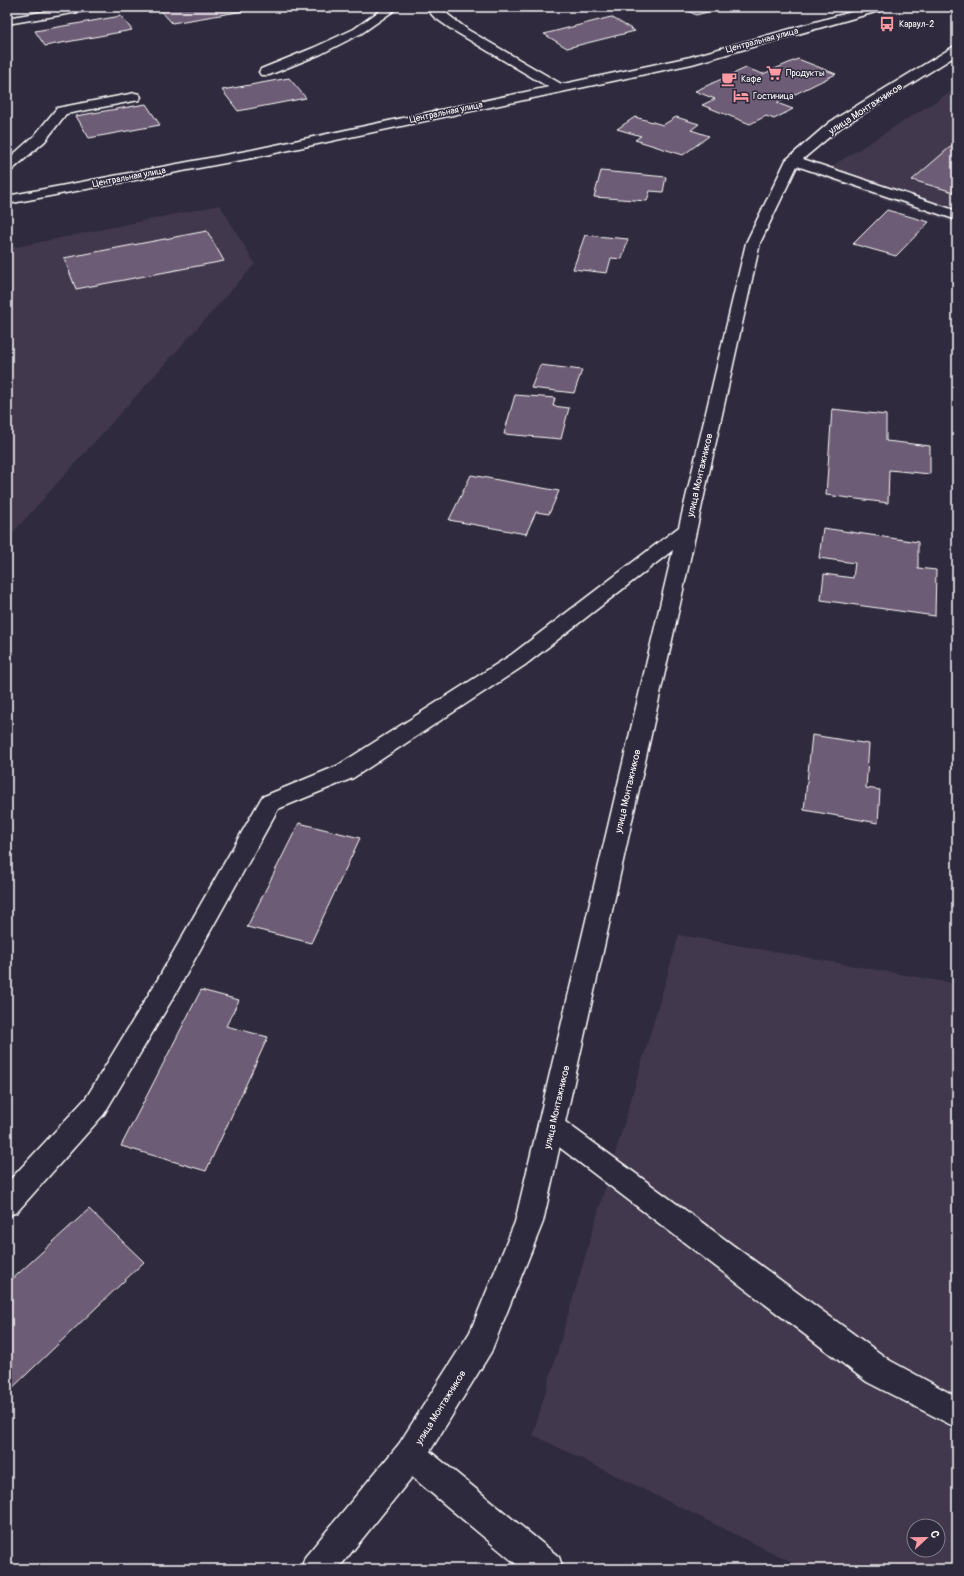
<svg xmlns="http://www.w3.org/2000/svg" width="964" height="1576" font-family="Pangolin,sans-serif">
<style>
.built{fill:#42394e;fill-rule:evenodd}
.building{fill:#6d5b75;stroke:#fff}
.lines{fill:none;stroke-linecap:round;stroke-linejoin:round}
.service-casing{stroke:#fff;stroke-width:3}
.minor-casing{stroke:#fff;stroke-width:3}
.trunk-casing{stroke:#fff;stroke-width:3}
.service{fill:#2f2a3d;fill-rule:evenodd}
.minor{fill:#2f2a3d;fill-rule:evenodd}
.trunk{fill:#2f2a3d;fill-rule:evenodd}
.labels{text-anchor:middle;stroke-width:3;stroke-linejoin:round;paint-order:stroke}
.far-poi-label{font-size:9px;fill:#fff;stroke:#2f2a3d;text-anchor:start}
.far-street-label{font-size:9px;fill:#fff;stroke:#2f2a3d}
.street-label{font-size:10px;fill:#fff;stroke:#2f2a3d}
</style>
<rect width="100%" height="100%" fill="#2f2a3d"/>
<filter id="ink" filterUnits="userSpaceOnUse"><feTurbulence type="fractalNoise" baseFrequency=".025" numOctaves="2"/><feDisplacementMap in="SourceGraphic" scale="8" xChannelSelector="R" yChannelSelector="G"/><feConvolveMatrix kernelMatrix="1 2 1 2 8 2 1 2 1" color-interpolation-filters="sRGB"/></filter>
<g filter="url(#ink)">
<g class="built">
<path d="M957,88v136l-141,-48z"/>
<path d="M220,205l35,59 -248,275v-290z"/>
<path d="M679,935l278,49v585h-151l-273,-134zM914,1526h24v24h-24z"/>
</g>
<g class="building">
<path d="M176,7h71l3,3 -78,13 -12,-13z"/>
<path d="M681,7h46l-31,8z"/>
<path d="M121,16l11,14 -87,16 -10,-15z"/>
<path d="M611,17l24,14 -68,17 -23,-14z"/>
<path d="M798,59l38,15 -59,29 16,6 -19,10 -8,-3 -16,8 -48,-19 13,-6 -20,-8 51,-23 17,6z"/>
<path d="M289,78l17,20 -68,13 -16,-21z"/>
<path d="M146,104l14,21 -71,13 -13,-22z"/>
<path d="M635,117l28,8 13,-8 23,7 -8,6 18,6 -26,19 -48,-15 6,-4 -24,-7z"/>
<path d="M956,142l1,51 -45,-13z"/>
<path d="M601,171l65,6 -3,15 -13,-1 -3,10 -53,-4z"/>
<path d="M887,210l42,12 -33,34 -43,-12z"/>
<path d="M207,231l17,30 -148,28 -12,-31z"/>
<path d="M585,235l43,4 -6,20 -11,-1 -4,15 -34,-4z"/>
<path d="M540,365l42,5 -8,23 -43,-5z"/>
<path d="M515,395l40,3 -2,8 16,2 -8,31 -57,-5z"/>
<path d="M832,409l54,6v26l44,5v28l-41,-4 -1,33 -62,-8z"/>
<path d="M471,475l88,16 -10,23 -13,-2 -10,22 -77,-14z"/>
<path d="M823,528l95,14v26l18,2 -1,46 -114,-16 3,-26 29,4 2,-15 -36,-5z"/>
<path d="M812,735l57,9 -3,44 14,2 -2,33 -74,-13z"/>
<path d="M299,823l61,15 -49,105 -64,-16z"/>
<path d="M201,990l38,10 -13,26 42,11 -62,134 -85,-25z"/>
<path d="M89,1209l55,53 -137,131v-109z"/>
</g>
<g class="lines">
<defs>
<g id="service">
<path d="M385,7h14l-37,26 -41,21 -52,21h-8l-2,-3 2,-3 52,-21 41,-19z"/>
<path d="M135,93l4,1 2,3 -2,3 -73,14 -21,27 -33,29 -5,1v-11l28,-25 22,-27z"/>
<path d="M551,1114l9,4 329,242 68,37v31l-90,-46 -325,-248 -4,-8 4,-8z"/>
<path d="M410,1439l11,5 138,113 4,12h-41l-123,-103 -5,-11 5,-11z"/>
</g>
<g id="minor">
<path d="M70,7h27l-2,2 -4,1 -84,14v-6z"/>
<path d="M425,7h13l30,23 95,55 2,3 -2,3h-8l-104,-62 -17,-12z"/>
<path d="M957,46v9l-117,73 -37,31 154,52v9l-160,-54 -37,77 -217,979 -52,130 -70,114 -83,103h-37l4,-12 94,-113 71,-112 45,-110 158,-672 -148,115 -172,113 -75,31 -102,184 -72,121 -87,98 -10,4v-33l79,-85 72,-119 104,-182 75,-31 174,-111 168,-128 67,-284 40,-83 44,-38 123,-75z"/>
</g>
<path id="trunk" d="M869,7h19l-2,2 -194,55 -440,94 -245,46v-8l245,-46 438,-93z"/>
</defs>
<use href="#service" class="service-casing"/>
<use href="#minor" class="minor-casing"/>
<use href="#trunk" class="trunk-casing"/>
<use href="#service" class="service"/>
<use href="#minor" class="minor"/>
<use href="#trunk" class="trunk"/>
</g>
</g>
<defs>
<symbol id="bus-bare" viewBox="-9 -9 18 18"><path d="M-5-6H5V4H4V6H2V4H-2V6H-4V4H-5ZM-3.5-4V0h7V-4ZM-3.5 1.2v1.5H-2V1.2ZM2 1.2v1.5H3.5V1.2Z" fill="#ff9aa2" stroke="#2f2a3d" stroke-width="2.5" paint-order="stroke"/></symbol>
<symbol id="supermarket-bare" viewBox="-9 -9 18 18"><path d="M-6-5.5h2.5l.6 2H6L4.5 2H-2.5L-4.4-4H-6ZM-1.5 3.2a1.3 1.3 0 1 0 .1 0ZM3 3.2a1.3 1.3 0 1 0 .1 0Z" fill="#ff9aa2" stroke="#2f2a3d" stroke-width="2.5" paint-order="stroke"/></symbol>
<symbol id="cafe-bare" viewBox="-9 -9 18 18"><path d="M-5.5-4.5H6V0H3Q3 3.5 0 3.5H-2.5Q-5.5 3.5-5.5 0ZM3-3.2v2h1.7v-2ZM-6 4.5H4V6H-6Z" fill="#ff9aa2" stroke="#2f2a3d" stroke-width="2.5" paint-order="stroke"/></symbol>
<symbol id="hotel-bare" viewBox="-9 -9 18 18"><path d="M-6-4.5h1.5V1H6V5H4.5V3h-9V5H-6ZM-4 0a1.8 1.8 0 1 1 3.6 0ZM.5 0V-2.5h3Q6-2.5 6 0Z" fill="#ff9aa2" stroke="#2f2a3d" stroke-width="2.5" paint-order="stroke"/></symbol>
</defs>
<g fill-rule="evenodd">
<use href="#bus-bare" x="876" y="13" width="22" height="22"/>
<use href="#supermarket-bare" x="763" y="62" width="22" height="22"/>
<use href="#cafe-bare" x="718" y="68" width="22" height="22"/>
<use href="#hotel-bare" x="730" y="85" width="22" height="22"/>
</g>
<g class="labels">
<g class="far-poi-label">
<text x="899" y="27">Караул-2</text>
<text x="786" y="76">Продукты</text>
<text x="741" y="82">Кафе</text>
<text x="753" y="99">Гостиница</text>
</g>
<g class="far-street-label">
<text transform="translate(762 40) rotate(-15)" y="3">Центральная улица</text>
<text transform="translate(446 112) rotate(-12)" y="3">Центральная улица</text>
<text transform="translate(129 177) rotate(-11)" y="3">Центральная улица</text>
</g>
<g class="street-label">
<text transform="translate(865 108) rotate(-33)" y="4">улица Монтажников</text>
<text transform="translate(699 475) rotate(-77)" y="4">улица Монтажников</text>
<text transform="translate(627 791) rotate(-77)" y="4">улица Монтажников</text>
<text transform="translate(556 1107) rotate(-77)" y="4">улица Монтажников</text>
<text transform="translate(440 1407) rotate(-58)" y="4">улица Монтажников</text>
</g>
</g>
<rect width="964" height="1576" fill="none" stroke="#2f2a3d" stroke-width="24"/>
<rect x="12" y="12" width="940" height="1552" fill="none" stroke="#fff" stroke-width="1.5" filter="url(#ink)"/>
<g transform="translate(926 1538) rotate(68)"><circle r="19" fill="#2f2a3d" stroke="#827f8b"/>
<path d="M0-3L7 15L0 10L-7 15Z" fill="#ff9aa2"/>
<text y="-6" font-size="11" font-weight="bold" text-anchor="middle" fill="#ffffff">С</text>
</g>
</svg>
